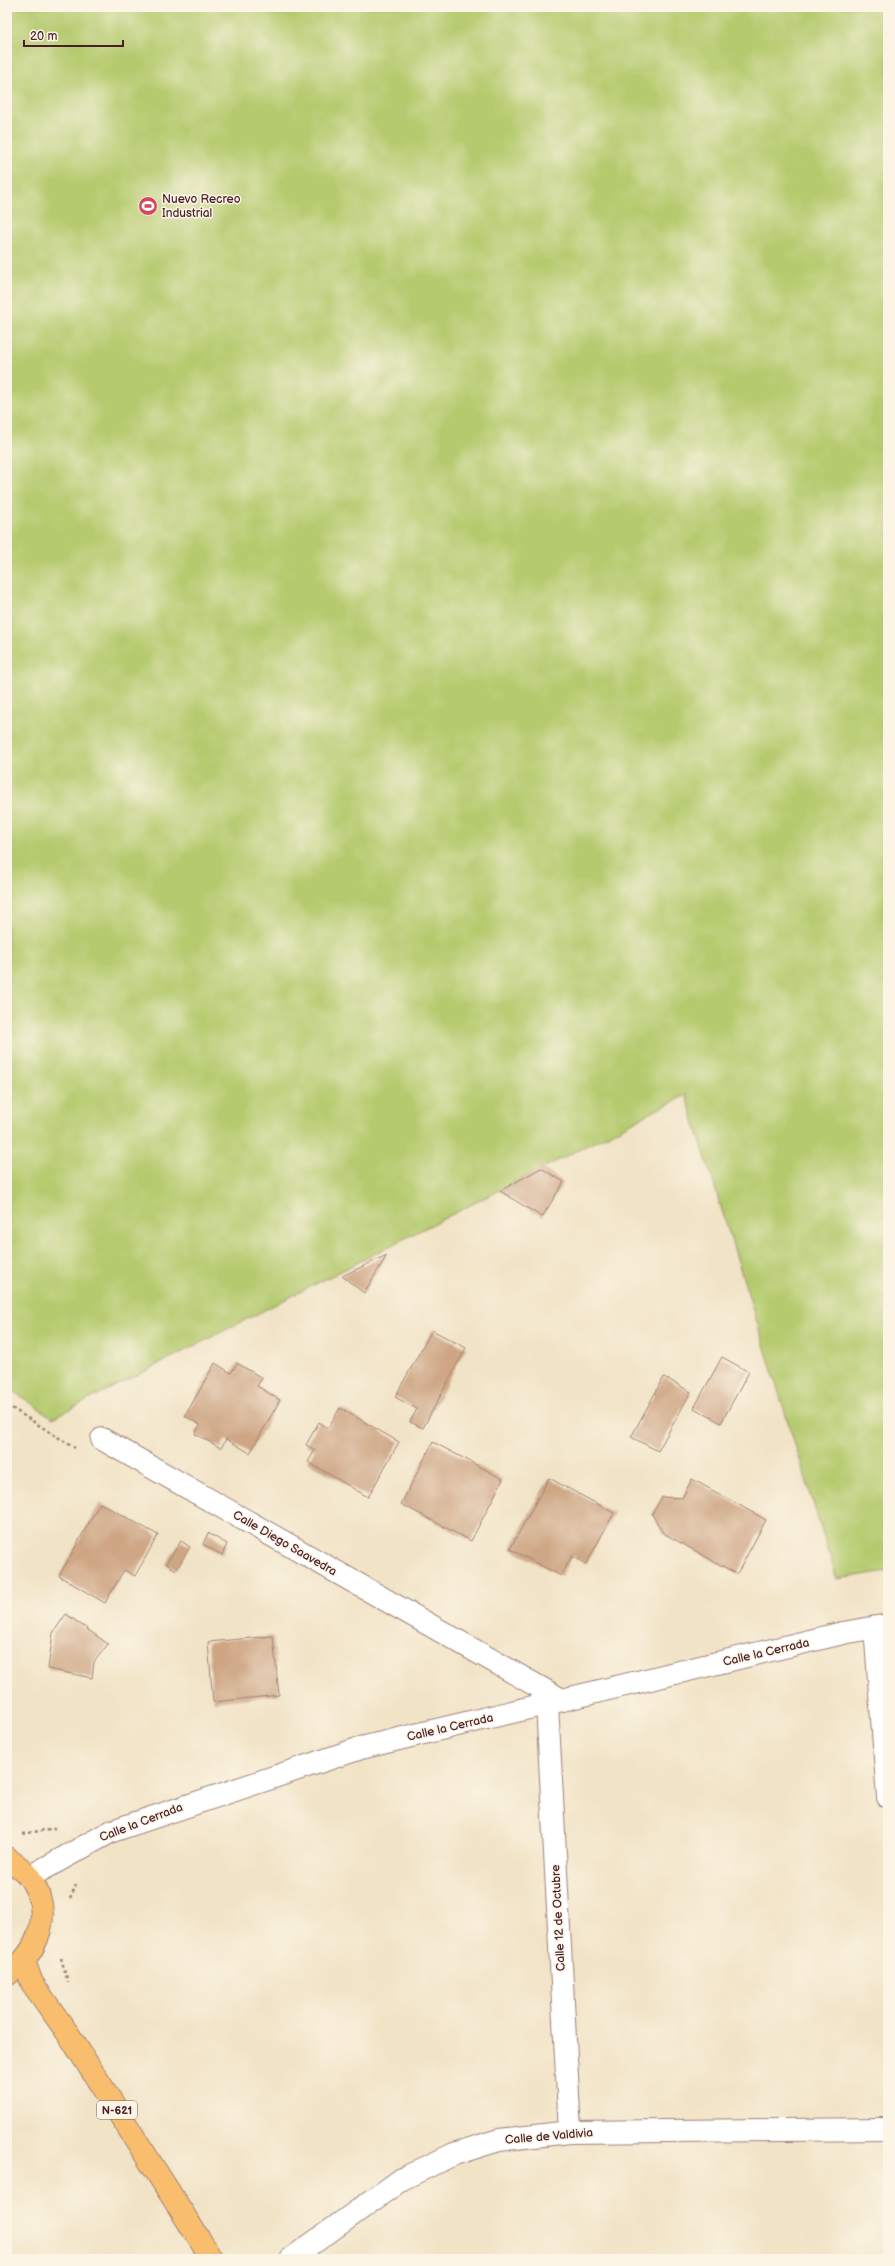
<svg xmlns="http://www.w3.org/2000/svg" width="895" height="2266" font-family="'Balsamiq Sans',sans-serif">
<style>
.green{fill:#b5ca6e;stroke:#80744c}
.building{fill:#cea684}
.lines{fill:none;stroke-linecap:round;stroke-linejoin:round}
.minor-casing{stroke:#9e8178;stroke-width:24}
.highway-casing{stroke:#9e8178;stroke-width:24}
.path{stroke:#9e8178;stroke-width:2.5;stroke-dasharray:3 3;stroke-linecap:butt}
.minor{stroke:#fff;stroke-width:22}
.highway{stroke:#f9be6d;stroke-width:22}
.labels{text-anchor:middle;stroke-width:3;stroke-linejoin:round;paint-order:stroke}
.shield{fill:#fcf5e5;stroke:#7f5f63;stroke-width:1}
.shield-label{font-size:11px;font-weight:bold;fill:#4a1f2b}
.poi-label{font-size:12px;fill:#4a1f2b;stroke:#fcf5e5;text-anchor:start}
.street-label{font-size:12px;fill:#4a1f2b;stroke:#fcf5e5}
</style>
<rect width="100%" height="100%" fill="#fcf5e5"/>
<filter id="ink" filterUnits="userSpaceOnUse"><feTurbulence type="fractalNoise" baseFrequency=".025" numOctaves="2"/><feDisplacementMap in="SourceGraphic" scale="8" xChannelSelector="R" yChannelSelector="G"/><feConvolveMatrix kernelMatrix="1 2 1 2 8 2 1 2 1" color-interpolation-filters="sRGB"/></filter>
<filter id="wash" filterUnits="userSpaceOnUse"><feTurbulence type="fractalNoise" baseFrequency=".012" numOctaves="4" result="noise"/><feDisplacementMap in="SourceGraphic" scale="16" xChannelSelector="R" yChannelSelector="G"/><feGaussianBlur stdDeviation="0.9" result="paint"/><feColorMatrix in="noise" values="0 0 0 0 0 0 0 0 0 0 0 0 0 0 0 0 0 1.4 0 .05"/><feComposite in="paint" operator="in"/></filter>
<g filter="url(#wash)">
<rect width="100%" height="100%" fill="#f1e3c6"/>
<path class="green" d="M7,7h881v1564l-51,8 -151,-484 -633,323 -46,-31z"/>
<g id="blocks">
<g class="building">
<path d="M541,1168l23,14 -22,35 -42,-26z"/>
<path d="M387,1255l-23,38 -22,-17z"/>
<path d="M432,1330l34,18 -43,80 -13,-6 7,-13 -22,-12z"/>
<path d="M722,1357l27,15 -28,51 -27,-15z"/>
<path d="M215,1363l16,10 6,-10 25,15 -5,8 23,14 -30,53 -24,-14 -5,9 -26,-14 5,-9 -15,-9z"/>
<path d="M664,1377l27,15 -33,59 -27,-14z"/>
<path d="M340,1408l59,34 -31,55 -60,-35 7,-12 -9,-5 13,-23 9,6z"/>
<path d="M433,1442l70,37 -32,62 -70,-37z"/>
<path d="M549,1478l65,35 -28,51 -14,-8 -11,20 -51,-27z"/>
<path d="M692,1479l74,41 -29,54 -74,-41 -11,-19 10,-17 20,1z"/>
<path d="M100,1503l58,32 -23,41 -11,-6 -19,33 -46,-27z"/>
<path d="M208,1533l19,11 -5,11 -19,-11z"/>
<path d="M181,1541l9,6 -14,23 -10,-6z"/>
<path d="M66,1614l42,30 -14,18 -2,16 -44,-9 5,-36z"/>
<path d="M273,1636l6,59 -66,7 -5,-60z"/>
</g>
</g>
</g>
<g filter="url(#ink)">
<use href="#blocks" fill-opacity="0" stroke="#9e8178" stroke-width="1"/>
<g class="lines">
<defs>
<g id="minor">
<path d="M102,1439l460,261"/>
<path d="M875,1628l13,169"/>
<path d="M547,1704l23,428"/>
<path d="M29,1877l83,-46 249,-83 482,-115 45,-8"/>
<path d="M291,2259l111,-80 52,-25 45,-14 71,-8 318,-3"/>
</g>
<g id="highway">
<path d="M7,1858c7,6 18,12 23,20 24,36 9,74 -23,97"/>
<path d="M24,1961l8,22 37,52 143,224"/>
</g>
</defs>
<use href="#minor" class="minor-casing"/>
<use href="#highway" class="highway-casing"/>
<g class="path">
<path d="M7,1405l68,43"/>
<path d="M23,1834l32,-6"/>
<path d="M70,1898l6,-13"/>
<path d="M61,1958l7,24"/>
</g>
<use href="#minor" class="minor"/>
<use href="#highway" class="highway"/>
</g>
</g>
<defs>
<symbol id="stadium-disc" viewBox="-11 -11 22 22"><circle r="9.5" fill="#d1495b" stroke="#fcf5e5"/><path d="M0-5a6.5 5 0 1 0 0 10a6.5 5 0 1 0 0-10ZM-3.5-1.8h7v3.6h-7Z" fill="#fff"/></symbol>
</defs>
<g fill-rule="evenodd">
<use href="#stadium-disc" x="137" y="195" width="22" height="22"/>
</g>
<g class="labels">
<rect class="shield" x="97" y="2101" width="40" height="18" rx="3"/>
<g class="shield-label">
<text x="117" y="2114">N-621</text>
</g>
<g class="poi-label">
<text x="162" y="203">Nuevo Recreo<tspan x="162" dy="14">Industrial</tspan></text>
</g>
<g class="street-label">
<text transform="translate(285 1543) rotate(30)" y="4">Calle Diego Saavedra</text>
<text transform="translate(766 1652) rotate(-13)" y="4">Calle la Cerrada</text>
<text transform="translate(450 1727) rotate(-13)" y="4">Calle la Cerrada</text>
<text transform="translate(141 1822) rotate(-21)" y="4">Calle la Cerrada</text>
<text transform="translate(558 1918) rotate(-93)" y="4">Calle 12 de Octubre</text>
<text transform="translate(549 2136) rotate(-5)" y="4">Calle de Valdivia</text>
</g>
</g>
<rect width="895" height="2266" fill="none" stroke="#fcf5e5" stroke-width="24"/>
<path d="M24 40v6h99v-6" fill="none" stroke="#4a1f2b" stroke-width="2"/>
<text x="30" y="40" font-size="12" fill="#4a1f2b" stroke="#fcf5e5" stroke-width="3" paint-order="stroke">20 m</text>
</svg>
